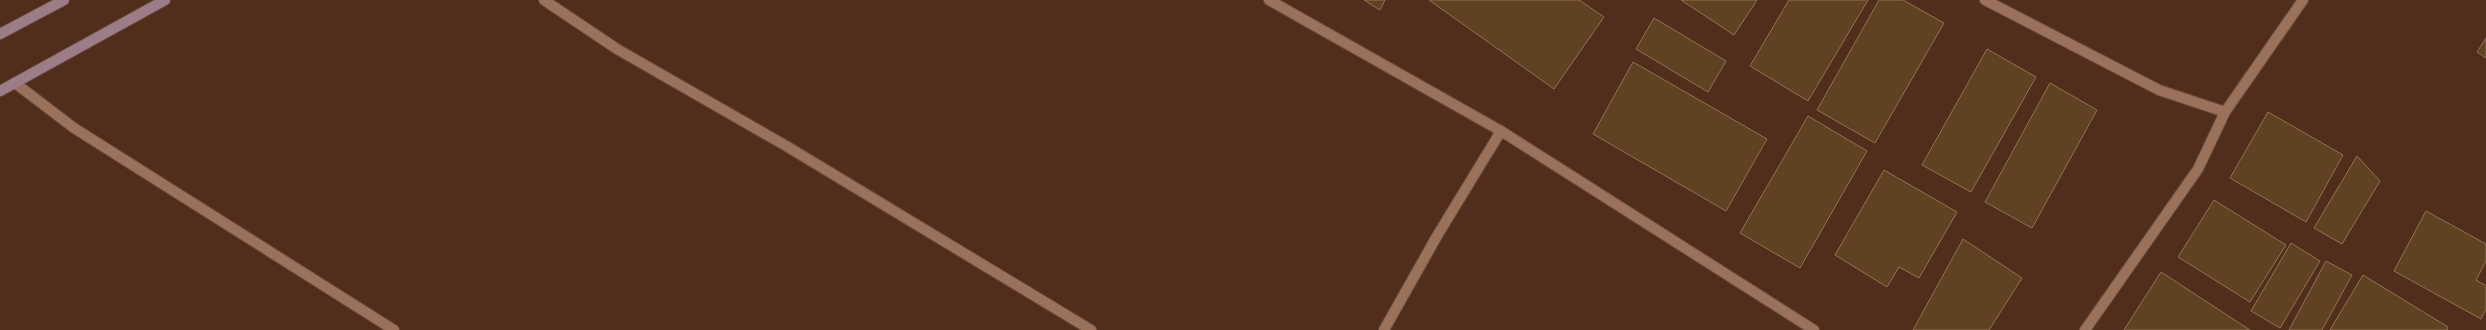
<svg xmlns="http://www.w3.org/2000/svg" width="2486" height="330" font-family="Mulish,sans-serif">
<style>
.building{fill:#5e4223;stroke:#917353}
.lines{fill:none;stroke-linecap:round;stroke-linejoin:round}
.street-casing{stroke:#6a4b3b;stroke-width:12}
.secondary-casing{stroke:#6a4b3b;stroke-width:12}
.street{stroke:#9a725c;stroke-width:10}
.secondary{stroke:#9c7c87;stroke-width:10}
</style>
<rect width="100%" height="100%" fill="#512e1b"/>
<g class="building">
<path d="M1364,0h21l-5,10z"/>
<path d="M1429,0h150l25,17 -50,72z"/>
<path d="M1681,0h76l-23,35z"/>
<path d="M1789,0h79l-60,101 -58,-35z"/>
<path d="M1879,0h24l41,23 -69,120 -58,-33z"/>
<path d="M1654,18l72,43 -18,31 -72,-43z"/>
<path d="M2486,38v20l-9,-6z"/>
<path d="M1987,49l49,28 -65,115 -49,-27z"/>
<path d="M1633,62l134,77 -41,72 -133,-77z"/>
<path d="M2050,83l47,27 -65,118 -47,-26z"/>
<path d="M2268,112l75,43 -37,67 -76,-44z"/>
<path d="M1808,116l59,35 -67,117 -60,-35z"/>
<path d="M2357,156l23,25 -38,63 -28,-16z"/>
<path d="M1884,170l73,42 -38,66 -20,-11 -12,20 -52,-32z"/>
<path d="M2214,200l72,45 -36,57 -72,-45z"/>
<path d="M2426,211l60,33v17l-10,19 10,6v23l-5,10 -87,-48z"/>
<path d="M1963,239l59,39 -33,52h-76z"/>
<path d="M2291,243l29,18 -40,67 -29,-17z"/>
<path d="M2326,261l26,14 -30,55h-33z"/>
<path d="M2161,272l89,58h-126z"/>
<path d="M2363,275l85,52 -1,3h-117z"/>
</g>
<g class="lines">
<defs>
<g id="street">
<path d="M544,0l73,49 171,98 303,183"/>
<path d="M1269,0l232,131 313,199"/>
<path d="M1985,0l174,90 66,22"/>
<path d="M15,83l59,45 320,202"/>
<path d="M1384,330l53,-94 64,-105"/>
<path d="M2085,330l113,-161 27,-57 78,-112"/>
</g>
<g id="secondary">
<path d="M0,34l64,-34"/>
<path d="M0,91l165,-91"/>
</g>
</defs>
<use href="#street" class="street-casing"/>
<use href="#secondary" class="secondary-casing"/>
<use href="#street" class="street"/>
<use href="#secondary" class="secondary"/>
</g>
</svg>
